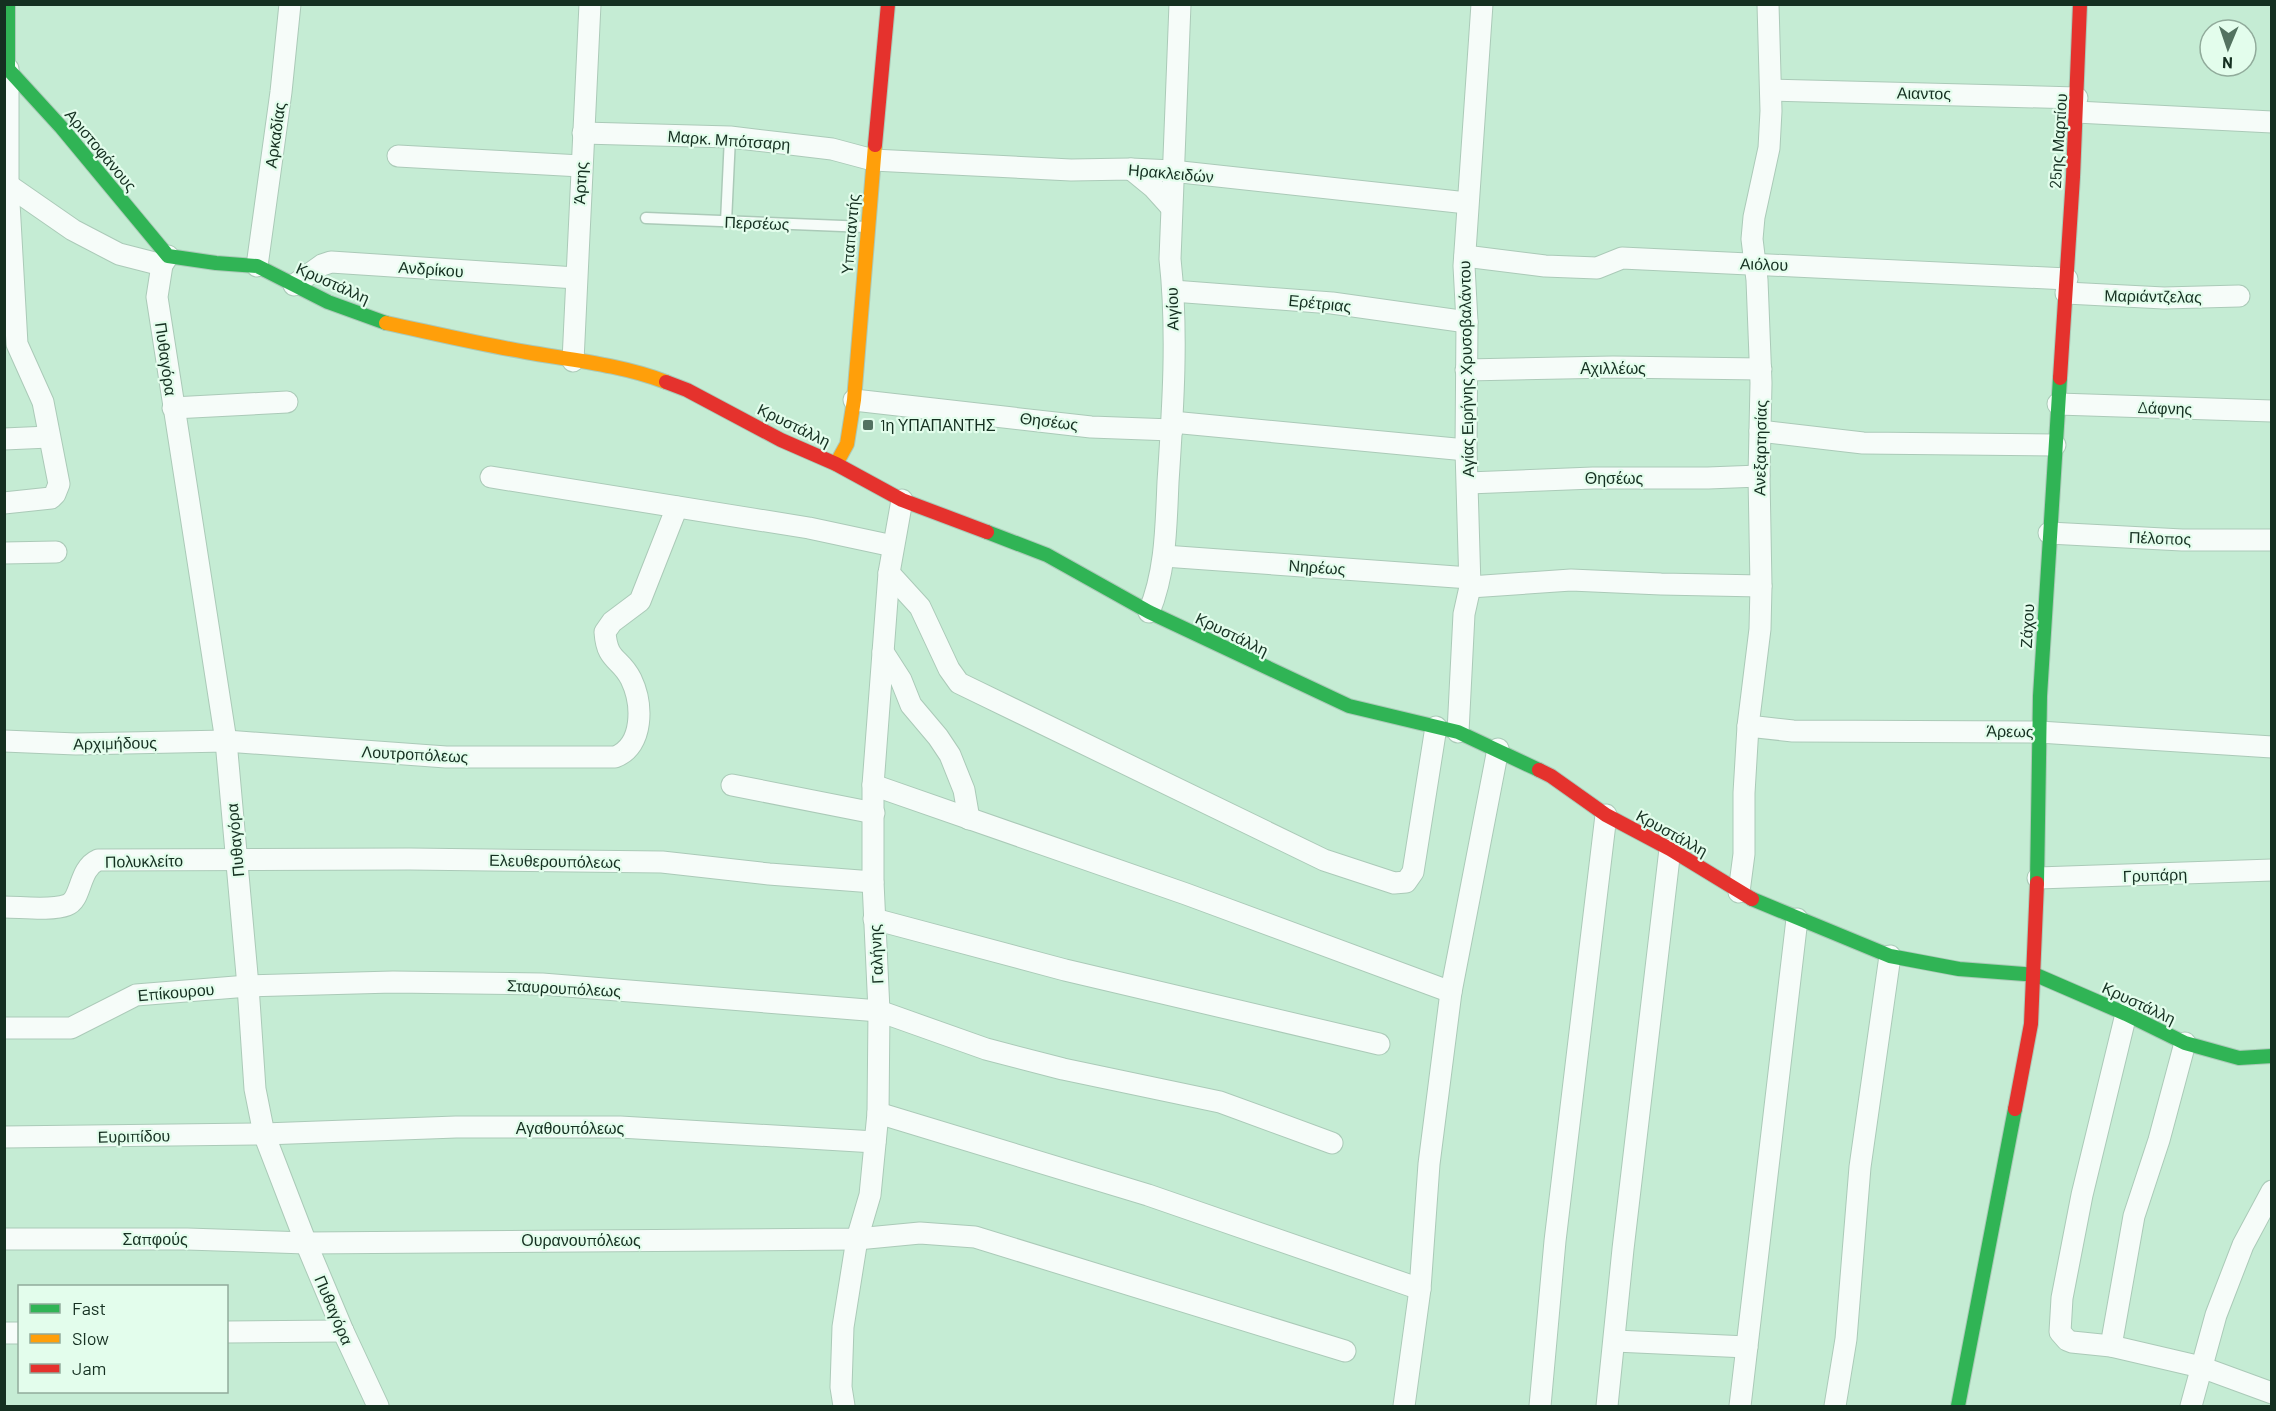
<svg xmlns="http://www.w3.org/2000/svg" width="2276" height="1411" font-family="Barlow,sans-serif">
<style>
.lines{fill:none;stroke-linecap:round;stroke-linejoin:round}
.lane-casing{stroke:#abcab8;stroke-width:13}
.street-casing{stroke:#abcab8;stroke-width:23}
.fast-casing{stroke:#abcab8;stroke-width:16}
.slow-casing{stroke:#abcab8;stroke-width:16}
.jam-casing{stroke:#abcab8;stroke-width:16}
.lane{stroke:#f6fcf9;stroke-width:10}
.street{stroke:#f6fcf9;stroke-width:21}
.fast{stroke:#30b455;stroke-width:14}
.slow{stroke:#ff9f0a;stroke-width:14}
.jam{stroke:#e5322d;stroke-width:14}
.poi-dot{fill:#537260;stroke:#e3fdec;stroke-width:2}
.labels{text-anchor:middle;stroke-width:4.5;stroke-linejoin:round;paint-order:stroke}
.street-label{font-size:16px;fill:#153021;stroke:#e3fdec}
.poi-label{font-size:16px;fill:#153021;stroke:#e3fdec;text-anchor:start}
</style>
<rect width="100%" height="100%" fill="#c5ecd4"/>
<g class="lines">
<defs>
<g id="lane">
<path d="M646,218l221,9"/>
<path d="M726,222l4,-85"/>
</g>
<g id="street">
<path d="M1771,90l306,8"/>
<path d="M2076,112l196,10"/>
<path d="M583,133l147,4 102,12 41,11 198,10 60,-1 41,2 295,32"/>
<path d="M398,156l183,10"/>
<path d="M1131,169l22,18 18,20"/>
<path d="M4,185h4l65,45 46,24 43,11"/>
<path d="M168,256l-6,9 -5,32 69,444 22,245 7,103 9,45 42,109 37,88 35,75"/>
<path d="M1465,256l80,10 52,2 25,-10 445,21"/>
<path d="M257,266l24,-174 9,-88"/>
<path d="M294,285l28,-20 9,-3 245,16"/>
<path d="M1173,291l159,12 135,19"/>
<path d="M2066,293l98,5 75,-2"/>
<path d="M573,361l17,-357"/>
<path d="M1466,370l147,-3 148,2"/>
<path d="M854,400l237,27 81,3"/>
<path d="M2058,404l214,7"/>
<path d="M173,408l114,-6"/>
<path d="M1172,422l294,28"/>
<path d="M1760,431l103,12 192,2"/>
<path d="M4,439l45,-2"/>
<path d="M491,477l318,51 84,18"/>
<path d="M1468,483l125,-5h115l51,-2"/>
<path d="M4,503l47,-5 4,-4 4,-10 -16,-82 -26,-58 -9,-159v-116"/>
<path d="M2049,533l133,7h90"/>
<path d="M4,553l52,-1"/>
<path d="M1164,556l306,22"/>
<path d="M889,573l31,34 29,62 10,14 365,177 70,23 12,-1 7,-10 23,-145"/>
<path d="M1470,587l101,-7 90,4 100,2"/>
<path d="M1149,612c17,-41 17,-86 19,-130 5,-74 10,-150 2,-223l10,-255"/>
<path d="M883,652l18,28 10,25 27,32 12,18 14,35 5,29"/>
<path d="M1748,726l45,5 246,1 233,15"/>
<path d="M1458,732l6,-118 6,-27 -4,-137 1,-128 -3,-56 18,-262"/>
<path d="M4,741l72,3 150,-3 220,16h169c29,-11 28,-53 16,-78 -11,-22 -24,-17 -26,-47l7,-10 28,-21 37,-94"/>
<path d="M732,785l142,28"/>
<path d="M873,785l313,109 265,98"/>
<path d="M2038,878l234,-8"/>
<path d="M1739,892l5,-38v-61l4,-67 12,-97 1,-43 -2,-110 2,-93 -4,-103 -5,-41 2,-22 15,-69 2,-37 -3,-107"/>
<path d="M4,907c17,0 48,4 63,-2 15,-5 11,-36 31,-45l312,-1 252,3 107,12 104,8"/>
<path d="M874,919l191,51 314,74"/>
<path d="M2126,1014l-44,181 -20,103 -2,34 7,8 5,2 39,4 90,21 71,26"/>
<path d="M4,1028h67l65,-33 112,-9 145,-4 149,2 337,27 107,38 77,20 157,33 112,41"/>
<path d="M878,1113l270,82 272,94"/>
<path d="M4,1137l260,-3 192,-7h164l255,15"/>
<path d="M4,1239h183l119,4 551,-4 63,-6 55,4 370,114"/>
<path d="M226,1332l117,-1"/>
<path d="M4,1333h16"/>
<path d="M1615,1341l132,6"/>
<path d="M2111,1346l23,-130 25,-76 26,-97"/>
<path d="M844,1406l-3,-19 2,-60 14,-88 13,-44 8,-82 1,-102 -6,-129v-97l16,-212 13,-73"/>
<path d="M1404,1406l16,-117 9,-125 22,-172 47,-243"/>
<path d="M1540,1406l15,-165 51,-426"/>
<path d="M1607,1406l16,-157 47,-400"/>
<path d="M1740,1406l57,-487"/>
<path d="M1835,1406l11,-67 14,-172 30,-211"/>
<path d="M2191,1406l25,-91 27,-70 29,-54"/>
</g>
<g id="fast">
<path d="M8,4v65"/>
<path d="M4,69h4l53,58 107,129 48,7 41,3 71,36 58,21"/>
<path d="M987,532l60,23 102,57 200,94 109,26 81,38"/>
<path d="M2037,883l3,-187 20,-318"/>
<path d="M1752,899l138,57 69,13 77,6 90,39 59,29 54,15 33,-2"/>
<path d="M1958,1406l57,-297"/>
</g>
<g id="slow">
<path d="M386,323c47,10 93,21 140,29 46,8 96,13 140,30"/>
<path d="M836,464l11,-20 7,-44 21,-255"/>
</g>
<g id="jam">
<path d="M875,145l13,-141"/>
<path d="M2060,378l13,-201 7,-173"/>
<path d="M666,382l21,8 94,50 55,24 66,36 85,32"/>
<path d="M1539,770l12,6 55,39 64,34 82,50"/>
<path d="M2015,1109l16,-85 6,-141"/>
</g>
</defs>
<use href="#lane" class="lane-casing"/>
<use href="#street" class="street-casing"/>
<use href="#fast" class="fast-casing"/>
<use href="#slow" class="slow-casing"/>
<use href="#jam" class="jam-casing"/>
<use href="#lane" class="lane"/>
<use href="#street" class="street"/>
<use href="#fast" class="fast"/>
<use href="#slow" class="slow"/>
<use href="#jam" class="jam"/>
</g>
<rect class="poi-dot" x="862" y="419" width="12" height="12" rx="3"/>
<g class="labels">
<g class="street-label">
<text transform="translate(1924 93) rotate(1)" y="6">Αιαντος</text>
<text transform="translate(275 135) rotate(-82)" y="6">Αρκαδίας</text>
<text transform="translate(729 140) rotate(4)" y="6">Μαρκ. Μπότσαρη</text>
<text transform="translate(2058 141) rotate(-86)" y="6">25ης Μαρτίου</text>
<text transform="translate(101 150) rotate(50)" y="6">Αριστοφάνους</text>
<text transform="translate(1171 173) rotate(5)" y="6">Ηρακλειδών</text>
<text transform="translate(580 183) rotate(-87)" y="6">Άρτης</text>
<text transform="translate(757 223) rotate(2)" y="6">Περσέως</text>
<text transform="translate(850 234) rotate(-85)" y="6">Υπαπαντής</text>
<text transform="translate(1764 264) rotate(2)" y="6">Αιόλου</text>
<text transform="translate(431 269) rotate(4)" y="6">Ανδρίκου</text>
<text transform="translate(333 283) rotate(24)" y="6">Κρυστάλλη</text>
<text transform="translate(2153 296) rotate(1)" y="6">Μαριάντζελας</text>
<text transform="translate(1320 303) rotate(6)" y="6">Ερέτριας</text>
<text transform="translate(1172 309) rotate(-91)" y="6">Αιγίου</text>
<text transform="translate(166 359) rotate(82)" y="6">Πυθαγόρα</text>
<text x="1613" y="374">Αχιλλέως</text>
<text transform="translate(1466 369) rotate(-91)" y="6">Αγίας Ειρήνης Χρυσοβαλάντου</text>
<text transform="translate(2165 408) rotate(2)" y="6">Δάφνης</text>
<text transform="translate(1049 421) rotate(7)" y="6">Θησέως</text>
<text transform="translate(794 425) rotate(26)" y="6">Κρυστάλλη</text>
<text transform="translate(1760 448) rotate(-89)" y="6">Ανεξαρτησίας</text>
<text x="1614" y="484">Θησέως</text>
<text transform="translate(2160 538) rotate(2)" y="6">Πέλοπος</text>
<text transform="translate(1317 567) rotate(4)" y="6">Νηρέως</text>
<text transform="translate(2027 626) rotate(-87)" y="6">Ζάχου</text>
<text transform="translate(1232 634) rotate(26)" y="6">Κρυστάλλη</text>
<text transform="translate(2010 731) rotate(1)" y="6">Άρεως</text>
<text transform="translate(115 743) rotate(-1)" y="6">Αρχιμήδους</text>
<text transform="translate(415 754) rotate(3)" y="6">Λουτροπόλεως</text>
<text transform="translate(1672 833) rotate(29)" y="6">Κρυστάλλη</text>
<text transform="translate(235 840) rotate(-95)" y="6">Πυθαγόρα</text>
<text transform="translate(144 861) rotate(-1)" y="6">Πολυκλείτο</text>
<text transform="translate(555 861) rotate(1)" y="6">Ελευθερουπόλεως</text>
<text transform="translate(2155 875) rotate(-2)" y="6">Γρυπάρη</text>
<text transform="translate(876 954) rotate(-93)" y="6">Γαλήνης</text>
<text transform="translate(564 988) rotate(3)" y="6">Σταυρουπόλεως</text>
<text transform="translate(176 992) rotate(-5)" y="6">Επίκουρου</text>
<text transform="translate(2139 1003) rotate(25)" y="6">Κρυστάλλη</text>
<text x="570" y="1134">Αγαθουπόλεως</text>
<text transform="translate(134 1136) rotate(-1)" y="6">Ευριπίδου</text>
<text x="155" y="1245">Σαπφούς</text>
<text x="581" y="1246">Ουρανουπόλεως</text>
<text transform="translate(334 1310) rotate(67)" y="6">Πυθαγόρα</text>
</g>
<g class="poi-label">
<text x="880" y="431">1η ΥΠΑΠΑΝΤΗΣ</text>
</g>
</g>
<rect width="2276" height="1411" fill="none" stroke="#153021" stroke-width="12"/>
<rect x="18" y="1285" width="210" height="108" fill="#e3fdec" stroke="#91ab9b" stroke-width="1.5"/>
<rect x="30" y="1304" width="30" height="9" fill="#30b455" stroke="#91ab9b" stroke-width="1.5"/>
<text x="72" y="1315" font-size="18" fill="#153021">Fast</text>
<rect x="30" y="1334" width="30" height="9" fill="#ff9f0a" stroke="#91ab9b" stroke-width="1.5"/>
<text x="72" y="1345" font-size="18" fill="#153021">Slow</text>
<rect x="30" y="1364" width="30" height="9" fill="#e5322d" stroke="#91ab9b" stroke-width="1.5"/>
<text x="72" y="1375" font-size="18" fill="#153021">Jam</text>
<g transform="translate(2228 48) rotate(182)"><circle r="28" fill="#e3fdec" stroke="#91ab9b" stroke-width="1.5"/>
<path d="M0-4.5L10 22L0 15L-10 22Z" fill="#537260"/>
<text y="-9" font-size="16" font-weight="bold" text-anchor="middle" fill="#153021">N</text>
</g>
</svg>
